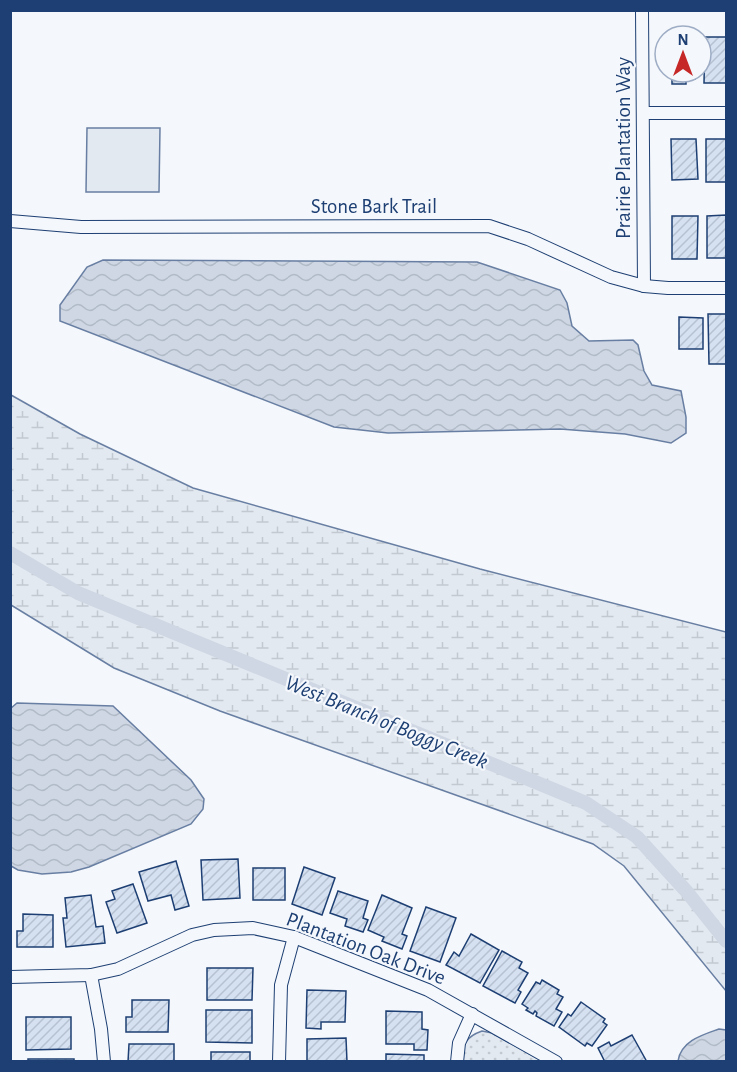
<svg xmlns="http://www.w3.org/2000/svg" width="737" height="1072" font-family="'Alegreya Sans',sans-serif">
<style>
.wetland{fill:url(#wetland-marsh);stroke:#687fa3;stroke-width:1.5}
.park{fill:url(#park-dots);stroke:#687fa3;stroke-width:1.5}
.garden{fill:#e3e9f0;stroke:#687fa3;stroke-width:1.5}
.water{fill:url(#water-waves);stroke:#687fa3;stroke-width:1.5}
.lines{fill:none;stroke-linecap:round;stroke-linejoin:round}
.canal{stroke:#cfd7e4;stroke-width:14}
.building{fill:url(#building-hatch);stroke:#1d3f73;stroke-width:1.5}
.street-casing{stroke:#1d3f73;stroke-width:14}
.street{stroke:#f4f7fb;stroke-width:12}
.labels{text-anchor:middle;stroke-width:4.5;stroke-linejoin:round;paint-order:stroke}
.street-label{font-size:21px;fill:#1d3f73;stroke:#f4f7fb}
.water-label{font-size:22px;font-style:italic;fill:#1d3f73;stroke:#f4f7fb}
</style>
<defs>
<pattern id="wetland-marsh" width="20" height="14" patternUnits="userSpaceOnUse" patternTransform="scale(1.5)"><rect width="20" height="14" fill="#e3e9f0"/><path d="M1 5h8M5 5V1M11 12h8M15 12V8" fill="none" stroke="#c2c9d1"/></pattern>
<pattern id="park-dots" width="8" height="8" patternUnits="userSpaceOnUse" patternTransform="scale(1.5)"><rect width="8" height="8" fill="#e3e9f0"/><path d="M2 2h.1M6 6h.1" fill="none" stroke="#c2c9d1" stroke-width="1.8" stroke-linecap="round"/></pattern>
<pattern id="water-waves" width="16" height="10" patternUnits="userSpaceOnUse" patternTransform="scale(1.5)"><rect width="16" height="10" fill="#cfd7e4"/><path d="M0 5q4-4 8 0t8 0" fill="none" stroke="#b1bac7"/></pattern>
<pattern id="building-hatch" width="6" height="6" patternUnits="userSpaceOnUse" patternTransform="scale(1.5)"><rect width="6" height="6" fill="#d5e0f0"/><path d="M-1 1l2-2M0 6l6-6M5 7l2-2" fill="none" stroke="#b6c1d1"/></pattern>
</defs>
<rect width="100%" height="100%" fill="#f4f7fb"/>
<path class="wetland" d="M11,395l69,39 113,54 287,81 246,63v359l-102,-125 -31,-22 -373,-133 -106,-43 -103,-63z"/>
<path class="park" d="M482,1031l10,2 50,28 -81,1c2,-18 4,-25 21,-31z"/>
<path class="garden" d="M87,128h73l-1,64h-73z"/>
<g class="water">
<path d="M103,260l374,2 83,28 7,13 5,23 17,15 44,-1 5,5 6,26 8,14 29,6 5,26v16l-15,10 -46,-9 -65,-5 -172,4 -54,-6 -274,-106v-16l27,-38z"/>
<path d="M17,703l96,3 78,74 13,19 -1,10 -12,15 -102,43 -18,5 -29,2 -24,-4 -7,-4 -1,-157z"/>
<path d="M719,1029l7,1v31h-48c3,-20 24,-26 41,-32z"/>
</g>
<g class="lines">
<path class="canal" d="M10,553l68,40 508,210 51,34 50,55 39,49"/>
</g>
<g class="building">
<path d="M705,37h21v46h-22z"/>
<path d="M672,72h23v7h-9v5h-14z"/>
<path d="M671,139h25l2,40 -26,1z"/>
<rect x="706" y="139" width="20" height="43"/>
<path d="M726,215v43h-19v-42z"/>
<path d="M672,216h26l-1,43h-25z"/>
<path d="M708,314h18v50h-17z"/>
<path d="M679,317l24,1v31h-24z"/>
<path d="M238,859l2,39 -37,2 -2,-40z"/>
<path d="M176,861l13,45 -14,4 -4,-15 -23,6 -9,-29z"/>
<path d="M304,867l31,11 -13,37 -30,-11z"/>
<rect x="253" y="868" width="32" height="32"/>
<path d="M133,884l14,39 -30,10 -11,-31 9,-3 -3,-8z"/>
<path d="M338,891l30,10 -5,17 5,2 -5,12 -18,-6 2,-7 -17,-6z"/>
<path d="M91,895l5,32 7,-1 2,17 -39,4 -3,-29h4l-2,-20z"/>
<path d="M382,895l30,13 -10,26 5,2 -5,13 -20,-8 2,-4 -16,-7z"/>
<path d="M426,907l30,11 -16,44 -30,-11z"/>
<path d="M23,914l30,1v32h-36v-16h6z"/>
<path d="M471,934l28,16 -19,33 -34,-18 8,-13 5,4z"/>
<path d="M502,951l20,11 -3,6 9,5 -10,17 3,2 -6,11 -32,-17z"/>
<path d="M207,968h46l-1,32h-45z"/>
<path d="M542,980l17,10 -2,4 6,3 -7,12 6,3 -8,14 -18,-10 1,-3 -2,-2 -2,3 -7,-4 2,-2 -6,-4 14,-22 4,2z"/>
<path d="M307,990l39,1 -1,31h-24v7l-15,-1z"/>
<path d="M132,1000h37l-1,32h-42v-15h6z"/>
<path d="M581,1002l24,17 -2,3 4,3 -15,21 -5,-3 -2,3 -26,-19 9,-13 3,2z"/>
<path d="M206,1010h46v33l-46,-1z"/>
<path d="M386,1011l36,1v17l6,1 -1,20h-13v-6h-28z"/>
<path d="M26,1017h45v32l-45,1z"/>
<path d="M632,1035l15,27h-42l-7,-14 11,-6 2,4z"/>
<path d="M346,1038l1,24h-40v-23z"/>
<path d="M129,1044h45v18h-46z"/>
<rect x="211" y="1052" width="39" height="10"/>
<path d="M386,1054l38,1v7h-38z"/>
<rect x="28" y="1059" width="46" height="3"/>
</g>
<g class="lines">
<defs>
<g id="street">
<path d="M642,10l2,276"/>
<path d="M643,113h83"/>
<path d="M10,221l71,6 408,-1 39,13 83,38 33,9 24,2h58"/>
<path d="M91,975l10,54 3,33"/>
<path d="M10,977l81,-2 27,-6 74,-34 22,-5 39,-2 41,9 134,53 128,72"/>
<path d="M279,1062l2,-77 13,-48"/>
<path d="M457,1062l2,-19 13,-29"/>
</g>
</defs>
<use href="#street" class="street-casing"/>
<use href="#street" class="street"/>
</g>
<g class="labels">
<g class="street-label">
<text transform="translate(623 148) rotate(-90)" y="7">Prairie Plantation Way</text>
<text x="374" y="213">Stone Bark Trail</text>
<text transform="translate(366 948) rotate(21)" y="7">Plantation Oak Drive</text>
</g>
<g class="water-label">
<text transform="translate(387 721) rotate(22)" y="8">West Branch of Boggy Creek</text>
</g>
</g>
<rect width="737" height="1072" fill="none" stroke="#1d3f73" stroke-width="24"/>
<g transform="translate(683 54)"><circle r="28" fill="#f4f7fb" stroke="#9eadc5" stroke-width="1.5"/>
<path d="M0-4.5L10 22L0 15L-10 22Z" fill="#c62828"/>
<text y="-9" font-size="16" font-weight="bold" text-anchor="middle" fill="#1d3f73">N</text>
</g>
</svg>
